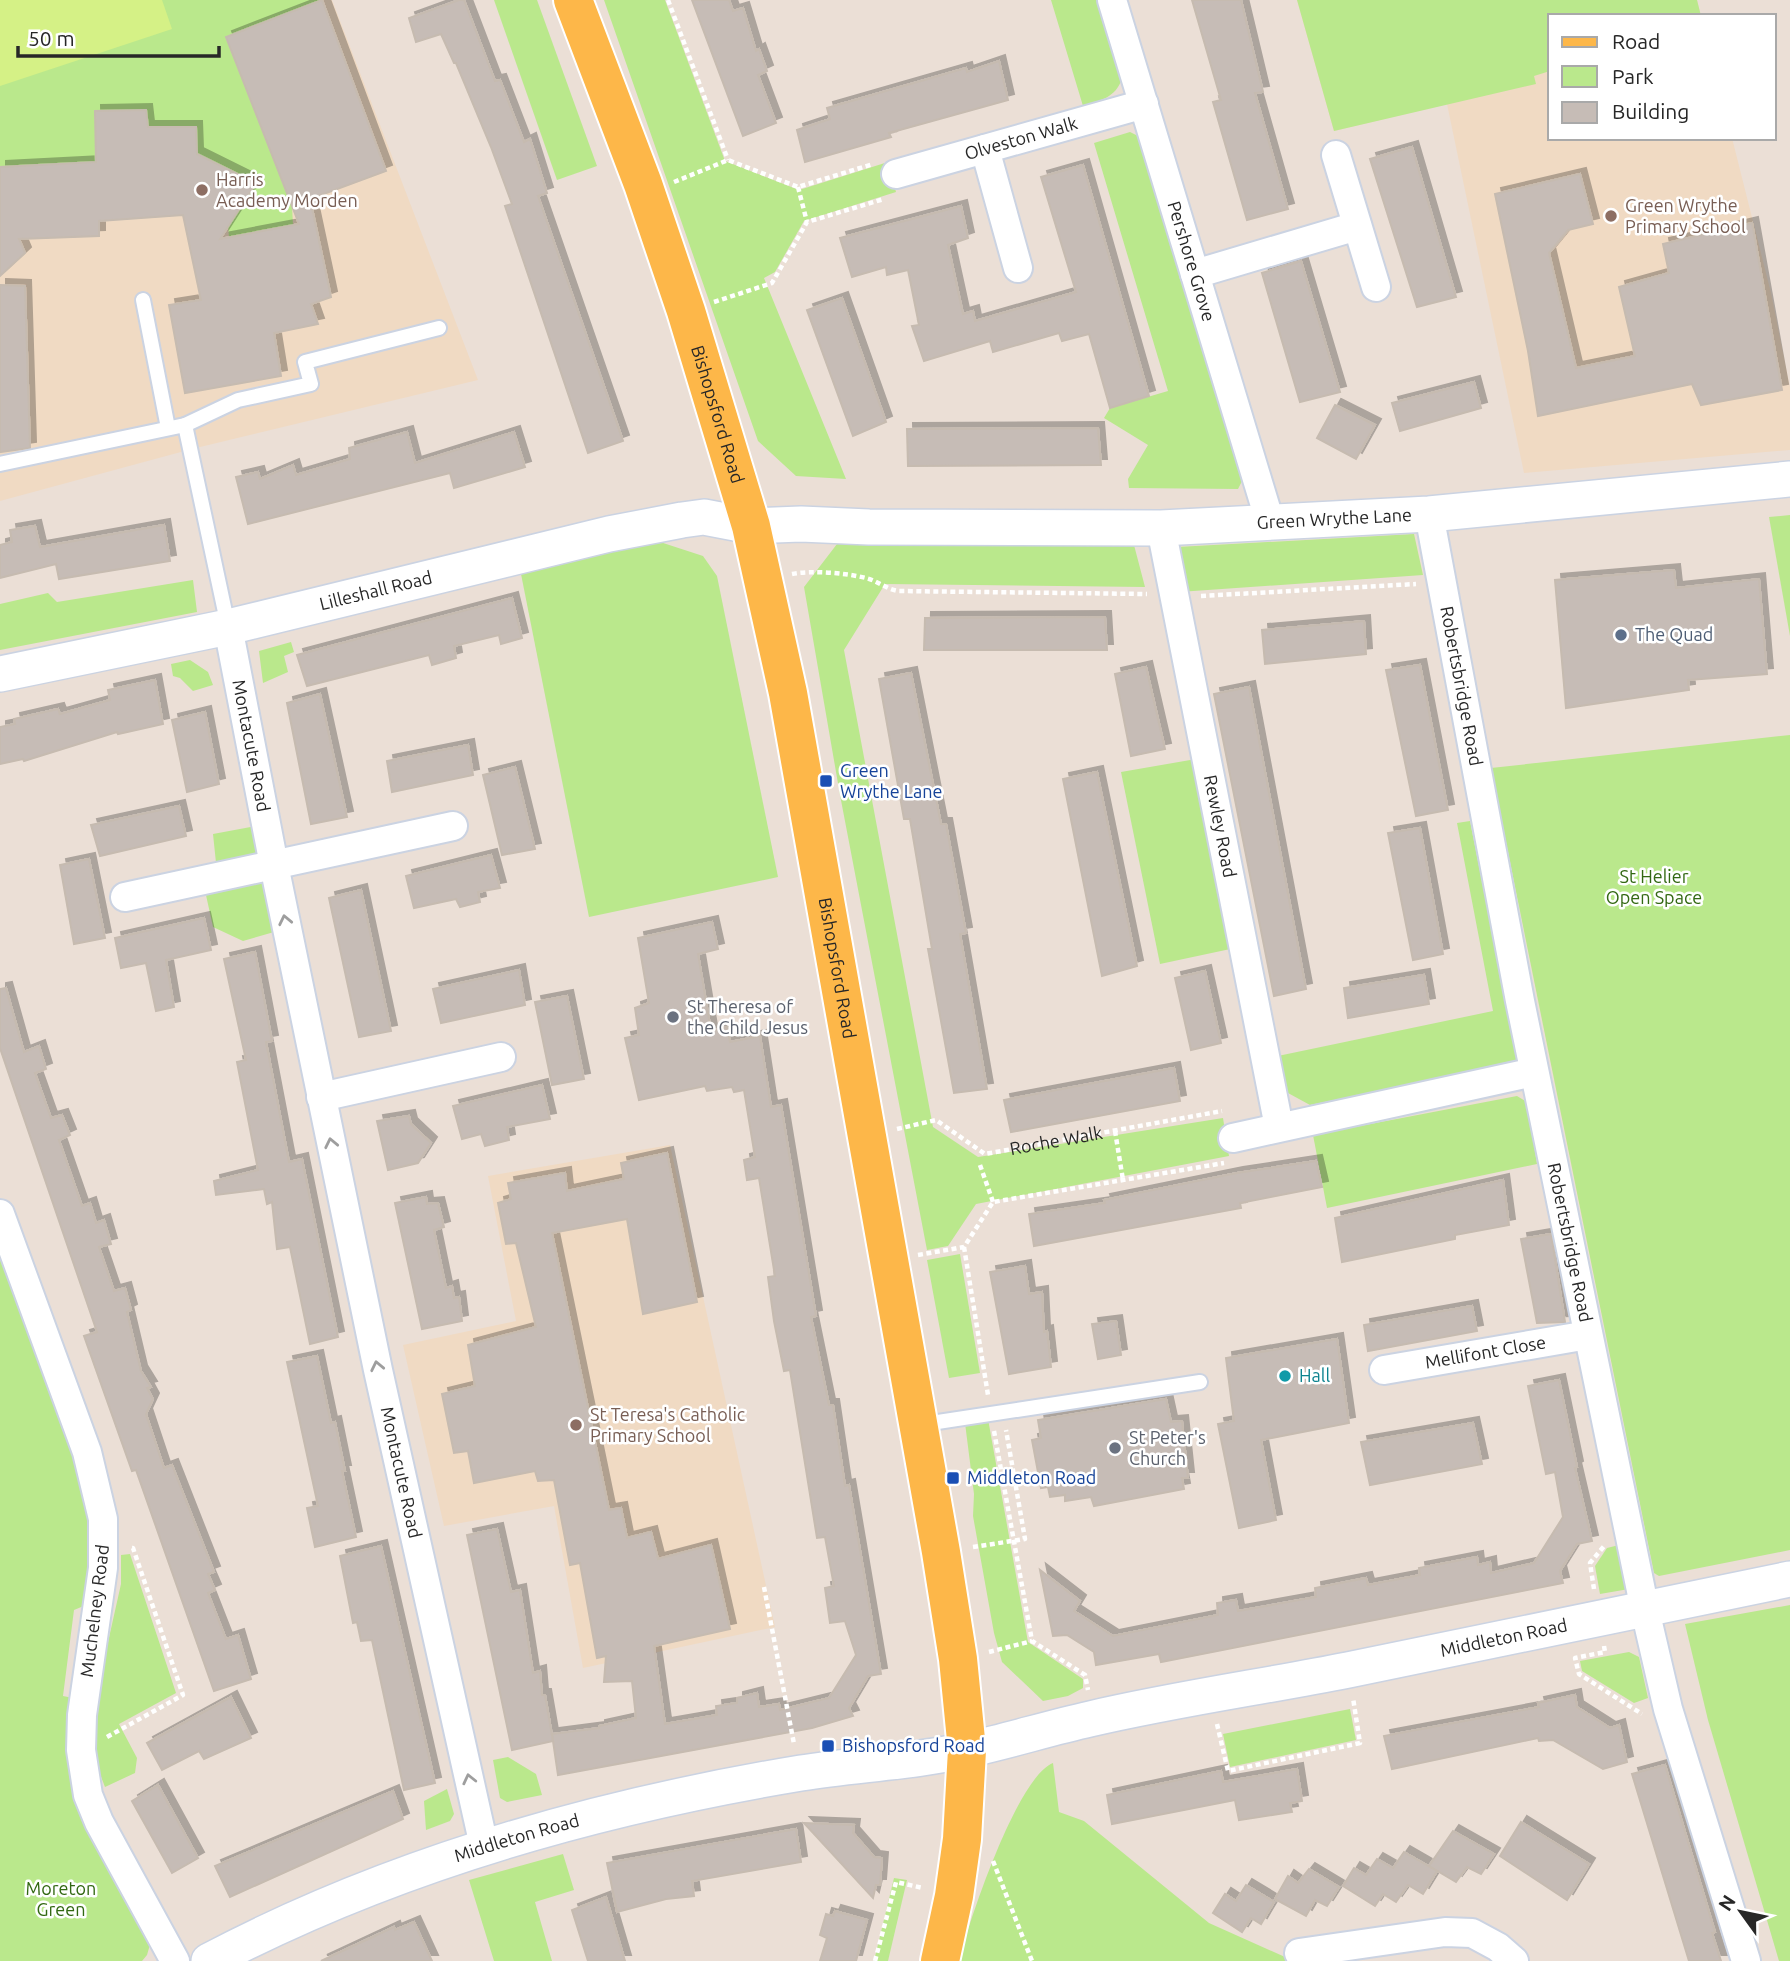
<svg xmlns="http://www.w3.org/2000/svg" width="1790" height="1961" font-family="Ubuntu,sans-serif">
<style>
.education{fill:#f0dac3}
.green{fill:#bae88c}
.pitch{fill:#d5f186}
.building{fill:#c6bcb6;stroke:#c6bbb0;stroke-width:2;filter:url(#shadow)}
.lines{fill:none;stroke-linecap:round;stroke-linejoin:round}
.service-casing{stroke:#cbd3e2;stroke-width:18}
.minor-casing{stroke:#cbd3e2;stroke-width:32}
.tertiary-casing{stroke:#cbd3e2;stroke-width:38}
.primary-casing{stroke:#fff;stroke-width:42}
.path{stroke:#fff;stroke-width:4.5;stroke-dasharray:5 3.5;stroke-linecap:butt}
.service{stroke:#fff;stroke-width:14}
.minor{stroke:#fff;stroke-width:28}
.tertiary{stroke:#fff;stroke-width:35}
.primary{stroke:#fdb749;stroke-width:38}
.oneway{stroke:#9e9e9e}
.education-dot{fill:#8d6e63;stroke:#fff;stroke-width:2.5}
.service-dot{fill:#5c6f8a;stroke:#fff;stroke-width:2.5}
.transit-dot{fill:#1a4fb4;stroke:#fff;stroke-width:2.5}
.worship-dot{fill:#6b7280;stroke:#fff;stroke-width:2.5}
.culture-dot{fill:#0f9aa8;stroke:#fff;stroke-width:2.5}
.labels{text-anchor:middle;stroke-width:5;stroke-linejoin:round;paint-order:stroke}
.street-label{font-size:18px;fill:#272727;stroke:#fff}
.education-label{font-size:18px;fill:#785e54;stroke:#fff;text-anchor:start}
.service-label{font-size:18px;fill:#4e5e75;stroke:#fff;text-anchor:start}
.transit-label{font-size:18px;fill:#164399;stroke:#fff;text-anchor:start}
.park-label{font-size:18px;fill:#326812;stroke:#fff}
.worship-label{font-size:18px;fill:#5b616d;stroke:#fff;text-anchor:start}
.culture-label{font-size:18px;fill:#0d838f;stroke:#fff;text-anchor:start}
</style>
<defs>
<filter id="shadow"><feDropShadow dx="6" dy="-6" stdDeviation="0" flood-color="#0004"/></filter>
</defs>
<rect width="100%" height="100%" fill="#ebdfd6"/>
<g class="education">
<path d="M0,0h332l146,380 -286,69 -192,52z"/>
<path d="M1297,0h400l4,16h-151v122h182l39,155 19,94v63l-266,23 -77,-369 -113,27z"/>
<path d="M670,1145l105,482 -192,41 -29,-162 -110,20 -41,-181 113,-24 -28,-145z"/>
</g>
<g class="green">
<path d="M0,0h323l-97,38 66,168 1,19 -64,12 -1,-11 28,-43 -31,-15 -27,46 -2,-86 -48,-1 -2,-17 -51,2 1,50 -96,5z"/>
<path d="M494,0h43l60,166 -40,14z"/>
<path d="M604,0h61l60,161 74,29 89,-28 8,30 -92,29 -29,51 -11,6 82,201 -50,-3 -38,-35z"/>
<path d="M1051,0h51l20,79c-7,19 -21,21 -39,27z"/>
<path d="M1297,0h400l4,16h-151v55l-16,5 2,8 -202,47z"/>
<path d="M1130,132l16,8 99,335 -7,14 -109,-1 -1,-9 20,-34 -44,-27 6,-10 58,-17 -74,-248z"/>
<path d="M1790,515v121l-21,-119z"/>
<path d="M1414,534l9,41 -244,17 -2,-45z"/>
<path d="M657,541l46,15 14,20 61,301 -189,40 -68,-343z"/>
<path d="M837,544l297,1 11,42 -260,-3 -41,66 89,477 45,30 245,-39 6,38 -253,48 -28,42 -21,4 -87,-455 -36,-208z"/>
<path d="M193,580l4,32 -197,38v-46l48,-11 9,9z"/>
<path d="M291,642l3,10 -10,4 4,16 -25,11 -4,-32z"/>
<path d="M190,660l18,12 5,13 -20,6 -13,-13 -7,-2 -2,-12z"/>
<path d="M1790,735v815l-131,26 -5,-3 -163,-805z"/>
<path d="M1196,759l39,189 -75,16 -39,-192z"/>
<path d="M1470,821l48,242 -208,42 -33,-18 -4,-30 220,-46 -36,-188z"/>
<path d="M262,825l19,105 -38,11 -30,-14 -9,-41 14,-4 -5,-48z"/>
<path d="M1517,1096l10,6 10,62 -210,44 -14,-73z"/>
<path d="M960,1254l20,119 -31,5 -22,-118z"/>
<path d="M0,1260l6,3 80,222 4,19 1,99 -17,7 -11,86 10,2 -3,26 81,217 -4,14 -5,6h-142z"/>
<path d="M988,1419l40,223 55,37v9l-15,8 -25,5 -41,-39 -8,-29 -21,-117 1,-22 -9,-71z"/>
<path d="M1623,1544l6,45 -29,5 -5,-28 12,-18z"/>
<path d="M130,1554l46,139 -57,31 18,34 -2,15 -30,14 -10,-26 2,-49 5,-43 19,-85v-29z"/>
<path d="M1790,1605v356h-11l-71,-241 -23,-96z"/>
<path d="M1629,1652l10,5 9,41 -14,5 -52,-32 -2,-10z"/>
<path d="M1350,1709l6,31 -126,27 -7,-33z"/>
<path d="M508,1757l28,17 6,21 -35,7 -7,-4 -7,-38z"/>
<path d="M1053,1763l6,49 25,9 125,102 85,38h-335c10,-40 58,-184 94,-198z"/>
<path d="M447,1789l7,25 -4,7 -24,9 -2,-29z"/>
<path d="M563,1854l11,36 -39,12 17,59h-58l-25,-81z"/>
<path d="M894,1878l13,2 -19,81h-14z"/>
</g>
<path class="pitch" d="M0,0h162l10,29 -172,57z"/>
<g class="building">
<path d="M322,0l64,171 -76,28 21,98 -20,7 7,20 -44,9 7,43 -96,17 -16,-88 32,-5 -18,-85 -84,6v15l-80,3 6,14 -25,23v-109l96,-5 -1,-51 51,-1 2,17h48l1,27 59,29 -36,56 79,-15 -73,-187z"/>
<path d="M459,0h5l31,81 5,-1 24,62 6,-3 17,54 -9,3 85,245 -35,12 -83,-247 7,-2 -21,-57 -35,-84h-2l-13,-29 -25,8 -7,-24z"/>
<path d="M692,0h37l4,11 10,-3 13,43 3,-2 8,22 -9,4 18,48 -33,13z"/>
<path d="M1192,0h49l22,92 -8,1 33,116 -41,11 -34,-118 8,-2z"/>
<path d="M999,61l9,39 -119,33 2,4 -86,25 -8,-32 33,-11 -3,-11 139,-40 1,4z"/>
<path d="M1412,147l44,150 -39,10 -47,-148z"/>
<path d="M1083,165l66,231 -39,12 -21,-74 -27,7 -3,-8 -66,19 -3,-11 -66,20 -12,-35 7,-1 -11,-55 -21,5 -1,-8 -34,10 -12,-39 121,-32 7,32 -20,7 15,69 10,-3 2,10 101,-29 -35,-115z"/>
<path d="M1580,174l13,50 -25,6 -19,23 27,115 59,-12 -16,-69 50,-14 -6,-29 89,-21 30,167 -81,15 -9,-21 -154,32 -10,-65 -33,-157z"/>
<path d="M1301,261l39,131 -40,10 -38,-129z"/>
<path d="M0,285l25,1 5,162 -30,4z"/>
<path d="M842,298l44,124 -33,14 -46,-126z"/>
<path d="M1474,382l7,26 -81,23 -8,-28z"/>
<path d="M1335,405l40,20 -19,34 -39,-21z"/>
<path d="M1098,428l3,37 -193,1 -1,-37z"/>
<path d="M407,432l8,31 99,-31 11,35 -71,21 -4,-15 -202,51 -12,-47 22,-5 2,7 33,-14 3,10 54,-16 -1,-11z"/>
<path d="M164,525l6,36 -111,18 -3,-15 -56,14v-33l12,-3 -2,-12 25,-4 5,21z"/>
<path d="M1674,570l2,18 83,-9 8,95 -79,6 1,10 -123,18 -11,-128z"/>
<path d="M512,598l10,40 -21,6 -2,-9 -45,11 2,12 -24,7 -3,-10 -122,31 -10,-31z"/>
<path d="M1105,617l2,33h-183l1,-32z"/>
<path d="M1364,621l2,33 -101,10 -3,-34z"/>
<path d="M1420,665l28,145 -32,6 -30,-146z"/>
<path d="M1146,667l19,82 -34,7 -16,-82z"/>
<path d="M911,673l30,151h5l20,109 -6,1 27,155 -33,4 -26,-144h4l-22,-130h-6l-25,-140z"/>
<path d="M155,680l8,44 -45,10 -1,-2 -93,29 -1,-2 -23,5v-37l15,-3 -1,-5 44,-10 2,5 50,-14 -2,-10z"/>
<path d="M1249,687l57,302 -32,7 -60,-302z"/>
<path d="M320,694l27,123 -36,7 -24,-121z"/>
<path d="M205,712l14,72 -32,8 -15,-72z"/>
<path d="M468,745l5,30 -81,17 -5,-31z"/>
<path d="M515,767l20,82 -33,6 -19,-80z"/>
<path d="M1097,772l40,194 -35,10 -39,-197z"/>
<path d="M179,806l7,30 -86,20 -9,-31z"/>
<path d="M1420,828l23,126 -30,6 -25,-127z"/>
<path d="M491,855l9,33 -22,4 2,10 -20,5 -4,-8 -42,9 -8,-32z"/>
<path d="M89,859l16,79 -31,6 -14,-79z"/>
<path d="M361,890l30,141 -32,6 -30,-139z"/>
<path d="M204,918l7,32 -45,10 8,47 -18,4 -10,-48 -25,5 -6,-30z"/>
<path d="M712,922l6,27 -20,5 13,77 16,-4 3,15 30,-6 11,71 10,-2 35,211 -5,1 18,88h4l12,81 4,-1 32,189 -13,2 -19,32 4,8 -41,12 -254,47 -6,-41 47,-6v-2l37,-8 -4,-37 -28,1 2,-26 -9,2 -17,-95 -10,2 -16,-85 -16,1 -3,-10 -61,12 -6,-32 -14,2 -12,-59 33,-8 -7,-41 68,-18 -20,-84 -10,1 -8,-41 13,-4 -3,-16 57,-10 2,18 57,-12 -3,-16 46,-10 30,149 -54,12 -16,-95 -75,14 57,277 12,-2 6,30 24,-6 7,27 53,-14 19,84 -76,17 11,78 52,-9 -1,-9 21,-3v-5l20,-5 2,14 20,-3 1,6 49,-12 27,-43 -11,-34 -15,2 -5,-35 9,-2 -9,-49 -8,1 -27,-168 -6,1 -10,-50 -6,-44 7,-1 -16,-98 -12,2 -3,-20 11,-3 -11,-67 -10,2 -2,-5 -25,4 -2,-5 -66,14 -14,-62 14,-3 -4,-27 14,-5 -11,-65z"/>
<path d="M255,952l17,89 -6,1 23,120 13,-3 36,178 -28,7 -20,-97 -13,2 -5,-47 -5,2 -3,-15 -48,6 -2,-14 44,-11 -21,-108 9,-2 -22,-101z"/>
<path d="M519,970l6,35 -84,18 -8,-34z"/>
<path d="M1205,971l16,72 -30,7 -16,-72z"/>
<path d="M1424,975l5,29 -81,14 -4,-30z"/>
<path d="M6,988l18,64 15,-6 7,23 -11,4 16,45 11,-3 8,20 -11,5 23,66 8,-3 6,20 8,-3 7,24 -12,3 15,44 11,-3 6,22 -4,2 14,59 10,16 -4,1 6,11 -7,15 18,54 8,-3 42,107 -6,2 7,16 -7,3 18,46 12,-4 13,44 -37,12 -78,-221 -4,1 -48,-135 13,-4 -97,-284v-59z"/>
<path d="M567,996l17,83 -32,6 -17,-83z"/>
<path d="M1174,1068l6,33 -169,31 -7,-32z"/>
<path d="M542,1085l8,34 -43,8 2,13 -24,6 -4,-12 -19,5 -9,-33z"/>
<path d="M409,1116l2,8 20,19 -13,20 -30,7 -11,-49z"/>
<path d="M1316,1161l6,26 -82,16 1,5 -207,38 -5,-32 76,-11 -1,-3 133,-27z"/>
<path d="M1503,1180l6,45 -54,10v4l-113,23 -7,-44z"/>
<path d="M426,1197l1,7 11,-1 6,24 -10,3 12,58 6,-2 2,12 5,-1 3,24 -40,8 -27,-126z"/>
<path d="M1551,1234l14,88 -28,1 -16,-84z"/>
<path d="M1025,1266l4,28 13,-2 2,40 3,-1 4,36 -42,7 -19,-102z"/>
<path d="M1472,1306l5,25 -109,20 -4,-26z"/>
<path d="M1116,1321l5,34 -23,4 -6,-35z"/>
<path d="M1337,1339l12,84 -88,17 15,80 -37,8 -21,-104 16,-3 -8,-63z"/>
<path d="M317,1356l14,67 4,-1 10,49h-3l14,66 -41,10 -8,-39 11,-2 -31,-144z"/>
<path d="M1559,1380l18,87 -2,1 17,73 -15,3 -17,27 3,12 -402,79 -2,-8 -63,11 -2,-13 -27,-17 -14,1 -13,-66 40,31 -6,10 39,25 105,-21 -1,-12 19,-3 2,11 78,-14 -1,-9 51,-10 2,7 52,-10 -1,-7 58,-11 1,8 12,-3 1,11 43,-10 29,-46 -8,-45 -9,2 -18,-88z"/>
<path d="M1166,1399l5,23 11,-1 6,57h-6l2,11 -90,17 -3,-9 -26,4v-6l-15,2 -2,-10 -7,1 -9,-48 9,-2 -3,-18z"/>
<path d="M1473,1423l9,41 -112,21 -9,-43z"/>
<path d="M497,1529l14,63 9,-2 13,83 7,-2 2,24h3l8,46 -41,9 -45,-215z"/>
<path d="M381,1546l54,237 -31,7 -32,-150 -11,1 -4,-19 -4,1 -13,-67z"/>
<path d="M1575,1695l2,12 33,21 9,-3 8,37 -24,7 -50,-29 -14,1 -1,-3 -146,31 -8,-33 155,-29 -1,-4z"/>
<path d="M231,1697l20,41 -47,21 -5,-8 -37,19 -15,-27z"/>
<path d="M1665,1765l50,167 -3,1 9,28h-32l-57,-187z"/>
<path d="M1297,1769l5,32 -12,2 2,9 -53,8 -4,-20 -123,24 -5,-29 114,-24 2,11z"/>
<path d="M158,1785l40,73 -26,15 -40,-72z"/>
<path d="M393,1791l10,28 -173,78 -15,-31z"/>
<path d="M1521,1822l68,42 -22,36 -67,-44z"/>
<path d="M804,1823l50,2 -1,8 21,24 8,1 -2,27h-4l-3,13z"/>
<path d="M796,1829l5,33 -109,19 2,15 -28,3 -49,13 -10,-49z"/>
<path d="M1453,1831l41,23 -13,20 -14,-7 -11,15 -27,-16z"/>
<path d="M1404,1852l33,19 -14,23 -15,-9 -12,17 -13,-8 -8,12 -32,-20 11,-18 12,7 11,-16 16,9z"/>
<path d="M1309,1869l30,18 -12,19 -12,-6 -9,16 -31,-17 13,-23 10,7z"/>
<path d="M1246,1885l28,17 -13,22 -10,-6 -9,14 -29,-19 12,-19 11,7z"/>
<path d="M606,1897l19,64h-37l-16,-51z"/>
<path d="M835,1911l32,9 -11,41h-36l7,-23 -7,-3 6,-21 7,2z"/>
<path d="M414,1922l18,39h-111l73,-34 1,3z"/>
</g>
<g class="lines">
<defs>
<g id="service">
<path d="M143,300l25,128"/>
<path d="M185,425l53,-25 73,-16 -6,-22 134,-34"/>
<path d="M0,464l185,-39 43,201"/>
<path d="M918,1425l282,-43"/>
</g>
<g id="minor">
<path id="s2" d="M1112,0l158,522"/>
<path d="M985,149l33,119"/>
<path d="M1336,155l40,132"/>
<path id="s3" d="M896,174l248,-70"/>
<path d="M1195,274l162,-48"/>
<path id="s4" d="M1429,514l91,487 125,609 23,99 78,252"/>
<path id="s5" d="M1161,528l118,599"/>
<path id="s6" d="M228,627l46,238 104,505 106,476"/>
<path d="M125,897l328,-71"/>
<path d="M321,1097l180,-40"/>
<path d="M1233,1138l301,-66"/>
<path d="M0,1214l87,238 16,67v49l-21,147 -1,35 7,45 11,27 76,139"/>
<path id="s7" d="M1384,1370l204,-35"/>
<path d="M1299,1953l146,-21 27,1 26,14 16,14"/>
</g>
<g id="tertiary">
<path id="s8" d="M0,674l228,-47 381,-93 73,-14 22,-3 47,9 50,-2 68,3 292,1 268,-14 361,-35"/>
<path id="s9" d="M209,1961c184,-97 387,-154 592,-188 56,-9 114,-11 170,-24 40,-9 79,-21 119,-30 85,-20 172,-32 258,-49 148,-30 295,-61 442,-91"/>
</g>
<g id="primary">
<path id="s10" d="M573,0l70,184 43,127 65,215 37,167 153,859 17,107 9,91 -5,89 -8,57 -14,65"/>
</g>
</defs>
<use href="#service" class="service-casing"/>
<use href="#minor" class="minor-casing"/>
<use href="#tertiary" class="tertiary-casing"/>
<use href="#primary" class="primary-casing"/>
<g class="path">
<path d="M668,0l60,160"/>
<path d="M674,182l54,-22 70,27 75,-23"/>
<path d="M798,187l9,35"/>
<path d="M714,302l58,-19 35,-61 77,-23"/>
<path d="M792,574c20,-4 54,-1 74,4 12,3 20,11 32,13l249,3"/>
<path d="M1201,596l215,-12"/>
<path id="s1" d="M897,1129l39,-9 49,34 237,-43"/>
<path d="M1115,1131l8,49"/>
<path d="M980,1165l13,37"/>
<path d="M964,1247l24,148"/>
<path d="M918,1255l46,-8 29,-45 231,-39"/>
<path d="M994,1431l38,210 53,34 3,15"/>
<path d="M973,1547l52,-8 -19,-109"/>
<path d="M764,1587l30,157"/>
<path d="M1594,1589l-4,-26 15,-18"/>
<path d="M1604,1646l1,6 -30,6 4,16 63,40"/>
<path d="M989,1652l43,-11"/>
<path d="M1217,1724l11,47 132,-28 -7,-45"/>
<path d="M107,1737l76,-42 -50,-147h-4"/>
<path d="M993,1861l39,100"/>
<path d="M875,1961l21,-79 27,6"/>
</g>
<use href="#service" class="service"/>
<use href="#minor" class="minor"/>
<use href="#tertiary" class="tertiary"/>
<use href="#primary" class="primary"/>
</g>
<defs><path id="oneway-chevron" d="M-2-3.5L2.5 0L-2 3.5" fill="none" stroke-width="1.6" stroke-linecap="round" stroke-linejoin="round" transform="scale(1.75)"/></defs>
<g class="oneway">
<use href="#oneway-chevron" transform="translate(285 920) rotate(-102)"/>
<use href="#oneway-chevron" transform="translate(331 1143) rotate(-102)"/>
<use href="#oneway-chevron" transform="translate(377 1366) rotate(-102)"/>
<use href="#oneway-chevron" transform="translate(469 1779) rotate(-103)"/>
</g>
<g class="education-dot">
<circle cx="202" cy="190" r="7"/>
<circle cx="1611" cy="216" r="7"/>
<circle cx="576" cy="1425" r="7"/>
</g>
<circle class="service-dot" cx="1621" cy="635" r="7"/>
<g class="transit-dot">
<rect x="819" y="774" width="14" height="14" rx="3.5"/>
<rect x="946" y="1471" width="14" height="14" rx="3.5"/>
<rect x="821" y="1739" width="14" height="14" rx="3.5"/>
</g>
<g class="worship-dot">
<circle cx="673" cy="1017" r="7"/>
<circle cx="1115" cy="1448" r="7"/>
</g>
<circle class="culture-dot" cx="1285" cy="1376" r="7"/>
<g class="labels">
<g class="street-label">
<text dy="6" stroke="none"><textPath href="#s3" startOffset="130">Olveston Walk</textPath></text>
<text dy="6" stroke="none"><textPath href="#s2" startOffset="273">Pershore Grove</textPath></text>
<text dy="6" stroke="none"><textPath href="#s10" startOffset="439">Bishopsford Road</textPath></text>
<text dy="6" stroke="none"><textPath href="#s8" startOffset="1353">Green Wrythe Lane</textPath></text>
<text dy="6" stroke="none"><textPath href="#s8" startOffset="385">Lilleshall Road</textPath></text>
<text dy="6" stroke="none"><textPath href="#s4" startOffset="175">Robertsbridge Road</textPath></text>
<text dy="6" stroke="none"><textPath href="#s6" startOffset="121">Montacute Road</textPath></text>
<text dy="6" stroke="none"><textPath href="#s5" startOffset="304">Rewley Road</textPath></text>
<text dy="6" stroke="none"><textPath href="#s10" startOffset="1006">Bishopsford Road</textPath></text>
<text dy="6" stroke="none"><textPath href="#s1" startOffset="172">Roche Walk</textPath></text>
<text dy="6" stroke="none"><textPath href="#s4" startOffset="742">Robertsbridge Road</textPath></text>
<text dy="6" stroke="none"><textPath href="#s7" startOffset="103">Mellifont Close</textPath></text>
<text dy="6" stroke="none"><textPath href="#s6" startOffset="863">Montacute Road</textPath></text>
<text transform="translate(95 1611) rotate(-83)" y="6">Muchelney Road</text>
<text dy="6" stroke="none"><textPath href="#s9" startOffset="1340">Middleton Road</textPath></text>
<text dy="6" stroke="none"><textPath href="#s9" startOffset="332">Middleton Road</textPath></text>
</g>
<g class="education-label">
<text x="216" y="186">Harris<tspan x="216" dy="21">Academy Morden</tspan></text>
<text x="1625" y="212">Green Wrythe<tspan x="1625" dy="21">Primary School</tspan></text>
<text x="590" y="1421">St Teresa's Catholic<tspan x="590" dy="21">Primary School</tspan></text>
</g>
<g class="service-label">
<text x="1635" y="641">The Quad</text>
</g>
<g class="transit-label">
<text x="840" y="777">Green<tspan x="840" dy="21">Wrythe Lane</tspan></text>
<text x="967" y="1484">Middleton Road</text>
<text x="842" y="1752">Bishopsford Road</text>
</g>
<g class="park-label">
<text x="1654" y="883">St Helier<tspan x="1654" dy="21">Open Space</tspan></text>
<text x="61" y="1895">Moreton<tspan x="61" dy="21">Green</tspan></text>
</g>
<g class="worship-label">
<text x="687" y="1013">St Theresa of<tspan x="687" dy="21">the Child Jesus</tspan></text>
<text x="1129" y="1444">St Peter's<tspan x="1129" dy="21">Church</tspan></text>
</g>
<g class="culture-label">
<text x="1299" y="1382">Hall</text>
</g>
</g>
<rect x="1548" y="14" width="228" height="126" fill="#ffffff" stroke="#a9a9a9" stroke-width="2"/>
<rect x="1562" y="37" width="35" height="10" fill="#fdb749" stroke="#a9a9a9" stroke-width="2"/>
<text x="1612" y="49" font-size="21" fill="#272727">Road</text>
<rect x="1562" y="66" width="35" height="21" fill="#bae88c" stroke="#a9a9a9" stroke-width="2"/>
<text x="1612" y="84" font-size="21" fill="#272727">Park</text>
<rect x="1562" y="102" width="35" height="21" fill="#c6bcb6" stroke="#a9a9a9" stroke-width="2"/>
<text x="1612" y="119" font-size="21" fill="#272727">Building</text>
<g transform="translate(1741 1912) rotate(303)" stroke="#ffffff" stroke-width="5" paint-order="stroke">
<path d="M0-5L12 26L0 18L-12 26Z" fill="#272727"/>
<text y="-10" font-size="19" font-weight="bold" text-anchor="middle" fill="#272727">N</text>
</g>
<path d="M18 46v10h201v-10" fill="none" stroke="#272727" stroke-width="3.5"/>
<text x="28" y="46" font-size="21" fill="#272727" stroke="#ffffff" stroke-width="5" paint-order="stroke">50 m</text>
</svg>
